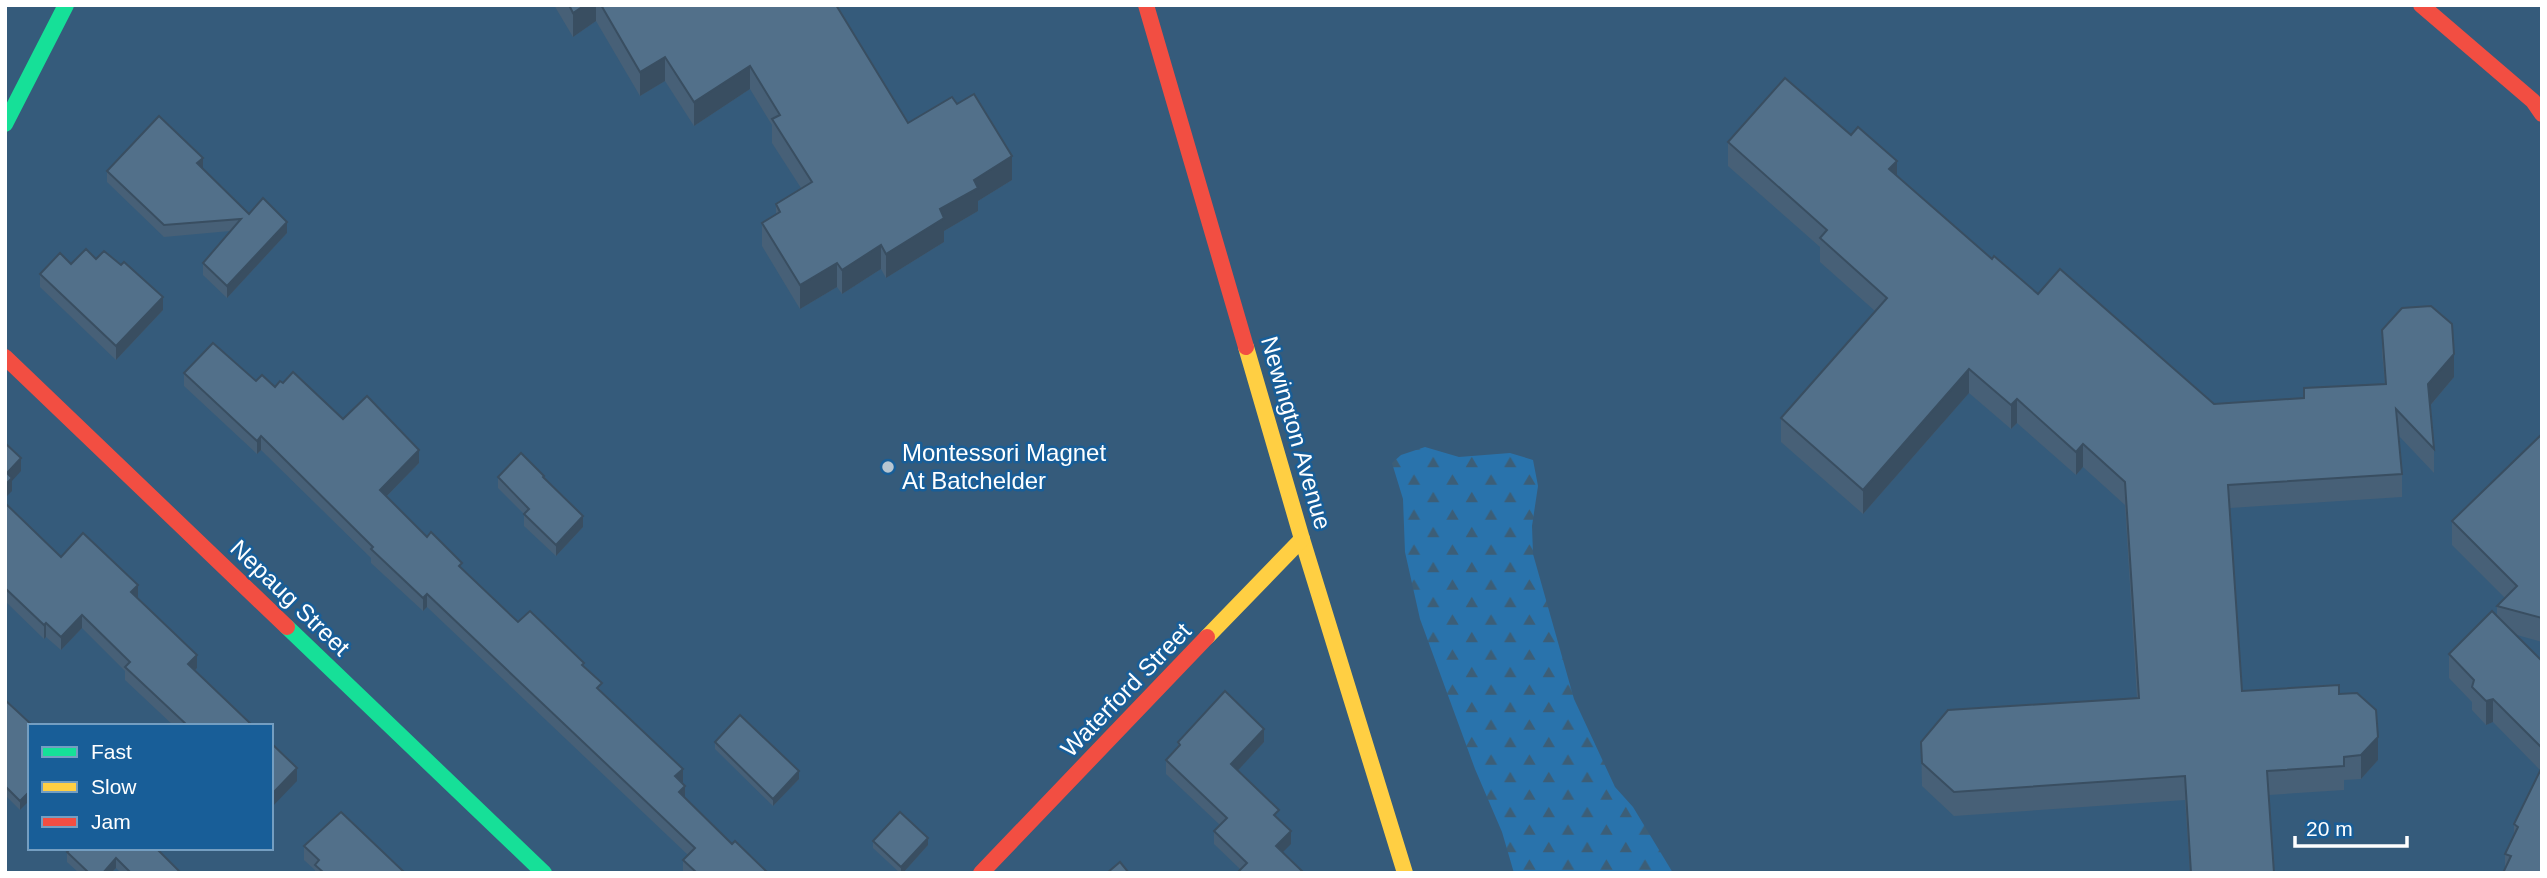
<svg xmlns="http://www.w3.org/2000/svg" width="2547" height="878" font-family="Arial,sans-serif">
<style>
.forest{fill:url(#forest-firs)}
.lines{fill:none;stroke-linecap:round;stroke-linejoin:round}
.fast{stroke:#16e098;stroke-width:16}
.slow{stroke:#ffcf43;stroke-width:16}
.jam{stroke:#f24e42;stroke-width:16}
.wall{fill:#476077}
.shaded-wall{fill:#394e61}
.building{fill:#52708a;stroke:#394e61;stroke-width:2}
.poi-dot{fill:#b8c6d1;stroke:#185e98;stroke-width:2.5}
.labels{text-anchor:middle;stroke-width:5;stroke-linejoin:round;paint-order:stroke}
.street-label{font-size:24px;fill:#fff;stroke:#185e98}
.poi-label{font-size:24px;fill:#fff;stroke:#185e98;text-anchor:start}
</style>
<defs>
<pattern id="forest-firs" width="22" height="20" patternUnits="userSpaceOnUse" patternTransform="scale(1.75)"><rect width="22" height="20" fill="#2973ac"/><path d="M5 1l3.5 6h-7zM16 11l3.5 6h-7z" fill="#3c5e77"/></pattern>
</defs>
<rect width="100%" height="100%" fill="#355b7b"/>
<path class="forest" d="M1425,447l34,10 51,-4 23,7 5,26 -6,40 1,28 41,145 41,88 18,20 40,66h-159l-12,-41 -27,-63 -55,-150 -15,-67 -2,-53 -11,-36 9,-8z"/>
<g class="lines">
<g class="fast">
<path d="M5,124l61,-119"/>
<path d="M287,627l257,246"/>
</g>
<g class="slow">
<path d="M1246,347l56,192 103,334"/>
<path d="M1207,637l95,-98"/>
</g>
<g class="jam">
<path d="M1146,5l100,342"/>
<path d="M2421,5l112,96 9,13"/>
<path d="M5,357l282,270"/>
<path d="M981,873l226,-236"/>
</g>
</g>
<g class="wall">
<path d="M554,5h282l72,118 49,-19 55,76 -34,21v10l-34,20v11l-58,36 -5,-9 -39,25 -5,-7 -37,22 -38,-63v-23l14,-8v-11l25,-16 -29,-45v-18l-22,-36 -56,37 -29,-45 -25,15 -44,-75 -23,16z"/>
<path d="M1728,142l169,33 95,84 46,35 176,110 90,-6 81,-14 -3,-31v-23l72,47 -24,29 4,43v24l-36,-38 4,39v23l-172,11 12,183 97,3 39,66 -17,19 -17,1v10l-75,5 5,78h-84l-5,-73 -231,16 -32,-30 -1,-44 216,-44 -12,-193 -42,-38 -7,8 -59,-52 -6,6 -42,-36 -106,121 -82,-72v-24l94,-107 -55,-49v-15l-92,-81z"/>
<path d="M203,169l46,45 38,19 -60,65 -24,-23v-12l27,-32 -66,6 -57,-55v-11z"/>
<path d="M96,259l67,51 -47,50 -76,-73v-13l31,-10z"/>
<path d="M184,373l72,8 19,6 8,-4 136,80 -33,34 41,40 91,85 66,44 18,26 81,90 2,16 47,46 36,29h-85v-13l5,-5 -261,-248 -4,4 -52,-48v-5l-110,-108 -4,4 -73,-68z"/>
<path d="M2542,434v208l-25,-7 25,26v212l-37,-5v-14l9,-17v-13l26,-54 -47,-48 -7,3 -14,-15v-8l-23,-24v-24l48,-39v-9l8,-8 -53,-53v-24z"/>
<path d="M498,477l46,2 39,48 -27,29 -32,-30v-12l-26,-26z"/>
<path d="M5,503l56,54 77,41 59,70 -2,3 58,55h-79l-49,-46v-9l-43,-43 -21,22 -15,-13 -2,2 -39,-38z"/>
<path d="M5,700l25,26v74l-10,10 -15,-15z"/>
<path d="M715,742l84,37 -26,27 -58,-57z"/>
<path d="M1178,742h86l-26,28 41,49 12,25 -51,25 -26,-25v-13l6,-6 -54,-51v-14l12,-13z"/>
<path d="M873,841l55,4 -25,28h-3l-27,-25z"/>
<path d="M304,846l101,27h-90v-3l-11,-10z"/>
<path d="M71,848l110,25h-60l-5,-5 -5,5h-32l-12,-11v-10z"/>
</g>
<g class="shaded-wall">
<path d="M585,5h11v16l-23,16v-24z"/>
<path d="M665,57v24l-25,15v-24z"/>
<path d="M750,66v23l-56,37v-24z"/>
<path d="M1012,156v24l-34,21v10l-34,20v11l-58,36v-24l88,-74z"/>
<path d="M203,158v11l-6,-6z"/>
<path d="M1897,161v24l-8,-16z"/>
<path d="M287,222v11l-60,65v-12z"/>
<path d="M881,245v24l-39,25v-24z"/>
<path d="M837,263v24l-37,22v-24z"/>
<path d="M163,297v13l-47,50v-14z"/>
<path d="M2454,354v23l-26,31v-24z"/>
<path d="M1969,369v24l-106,121v-24z"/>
<path d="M2017,399v24l-6,6v-24z"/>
<path d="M261,436v14l-4,4v-13z"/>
<path d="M2083,444v23l-7,8v-23z"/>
<path d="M419,450v13l-39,40v-13z"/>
<path d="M21,458v13l-9,10v10l-7,7 2,-25z"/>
<path d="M583,516v11l-27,29v-11z"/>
<path d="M138,585v13l-7,-6z"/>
<path d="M427,594v13l-4,4v-13z"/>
<path d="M82,615v13l-21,22v-13z"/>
<path d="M46,623v14l-2,2v-14z"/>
<path d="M197,655v13l-9,10v-14z"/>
<path d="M2493,699v23l-7,3v-24z"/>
<path d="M1264,729v13l-33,36v-14z"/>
<path d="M2378,737v23l-17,19v-24z"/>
<path d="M297,768v13l-26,27v-13z"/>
<path d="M683,769v13l-8,8v-14z"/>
<path d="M799,771v8l-26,27v-7z"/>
<path d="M685,786v13l-6,-7z"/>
<path d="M30,791v9l-10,10v-9z"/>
<path d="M1291,831v13l-15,15v-13z"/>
<path d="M928,838v7l-25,28h-2v-6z"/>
<path d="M116,858v10l-5,5h-8z"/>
</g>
<g class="building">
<path d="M569,5h16l-12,8z"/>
<path d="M601,5h235l72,118 44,-26 5,7 17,-10 38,62 -38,24 4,8 -38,21 4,9 -58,36 -5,-9 -39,25 -5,-7 -37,22 -38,-62 18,-11 -4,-8 36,-22 -40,-63 8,-4 -30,-49 -56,36 -29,-45 -25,15z"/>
<path d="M1785,78l66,57 7,-8 39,34 -8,8 103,90 2,-3 44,38 22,-25 154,135 90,-6v-10l82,-4 -4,-54 20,-22 29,-2 21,18 2,30 -26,30 6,65 -38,-40 6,65 -174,11 14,206 97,-6v9l18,-1 19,17 2,27 -17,18 -17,2v9l-77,5 7,102h-83l-6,-97 -231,16 -32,-29 -1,-21 27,-32 191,-12 -14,-216 -42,-38 -7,8 -59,-53 -6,6 -42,-36 -106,121 -82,-72 106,-120 -67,-60 7,-8 -99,-88z"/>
<path d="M159,116l44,42 -6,5 52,51 14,-16 24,24 -60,64 -24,-23 38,-44 -77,6 -57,-54z"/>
<path d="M86,249l10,10 8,-8 17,14 3,-3 39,35 -47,49 -76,-72 20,-21 11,11z"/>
<path d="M213,343l43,38 6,-6 13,12 5,-6 3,2 10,-11 50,47 24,-23 52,54 -39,40 47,47 4,-5 31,31 -3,3 59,56 12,-11 54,52 -2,2 20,18 -5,5 86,81 -8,7 10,10 -6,6 53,52 3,-3 33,32h-71l-14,-13 12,-12 -268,-254 -4,4 -52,-49 2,-2 -112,-111 -4,5 -73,-68z"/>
<path d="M2542,434v184l-45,-12 20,-20 -65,-65z"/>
<path d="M5,443l16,15 -14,15 5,5 -7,7z"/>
<path d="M521,453l23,23 -1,1 40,39 -27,29 -32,-31 5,-5 -31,-32z"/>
<path d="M5,503l56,54 22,-24 55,52 -7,7 66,63 -9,9 65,62h-65l-63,-59 5,-5 -48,-47 -21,22 -15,-14 -2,2 -39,-37z"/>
<path d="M2492,611l50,50v87l-49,-49 -7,2 -14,-14 2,-7 -25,-26z"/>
<path d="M1225,691l39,38 -33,35 48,46 -5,5 17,16 -15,15 28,27h-67l10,-10 -33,-32 13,-13 -61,-58 14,-15 -2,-3z"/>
<path d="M5,700l27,25 -2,1v65l-10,10 -15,-15z"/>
<path d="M740,715l59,56 -26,28 -58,-57z"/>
<path d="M271,743l26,25 -26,27z"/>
<path d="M2542,767v106h-39l8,-17 -6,-2 13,-27 -4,-3z"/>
<path d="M341,812l64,61h-81l-9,-8 4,-5 -15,-14z"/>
<path d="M900,812l28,26 -27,29 -28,-26z"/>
<path d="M71,848h85l25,25h-50l-15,-15 -13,15h-14l-22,-21z"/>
<path d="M1120,862l9,11h-22z"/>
</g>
<circle class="poi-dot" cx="888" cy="467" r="7"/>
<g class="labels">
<g class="street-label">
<text transform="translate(1296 433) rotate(74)" y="8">Newington Avenue</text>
<text transform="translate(290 598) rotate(44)" y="8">Nepaug Street</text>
<text transform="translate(1126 690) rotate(-46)" y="8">Waterford Street</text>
</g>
<g class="poi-label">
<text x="902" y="461">Montessori Magnet<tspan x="902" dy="28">At Batchelder</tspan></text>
</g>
</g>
<rect width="2547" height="878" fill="none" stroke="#ffffff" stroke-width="14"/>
<rect x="28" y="724" width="245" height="126" fill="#185e98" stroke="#749ec1" stroke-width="2"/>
<rect x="42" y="747" width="35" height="10" fill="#16e098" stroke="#749ec1" stroke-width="2"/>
<text x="91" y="759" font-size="21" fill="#ffffff">Fast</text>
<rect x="42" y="782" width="35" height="10" fill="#ffcf43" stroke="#749ec1" stroke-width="2"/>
<text x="91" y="794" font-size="21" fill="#ffffff">Slow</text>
<rect x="42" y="817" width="35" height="10" fill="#f24e42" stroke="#749ec1" stroke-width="2"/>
<text x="91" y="829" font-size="21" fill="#ffffff">Jam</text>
<path d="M2295 836v10h112v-10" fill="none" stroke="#ffffff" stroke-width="3.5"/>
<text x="2306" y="836" font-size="21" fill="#ffffff" stroke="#185e98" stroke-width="5" paint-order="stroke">20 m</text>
</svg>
